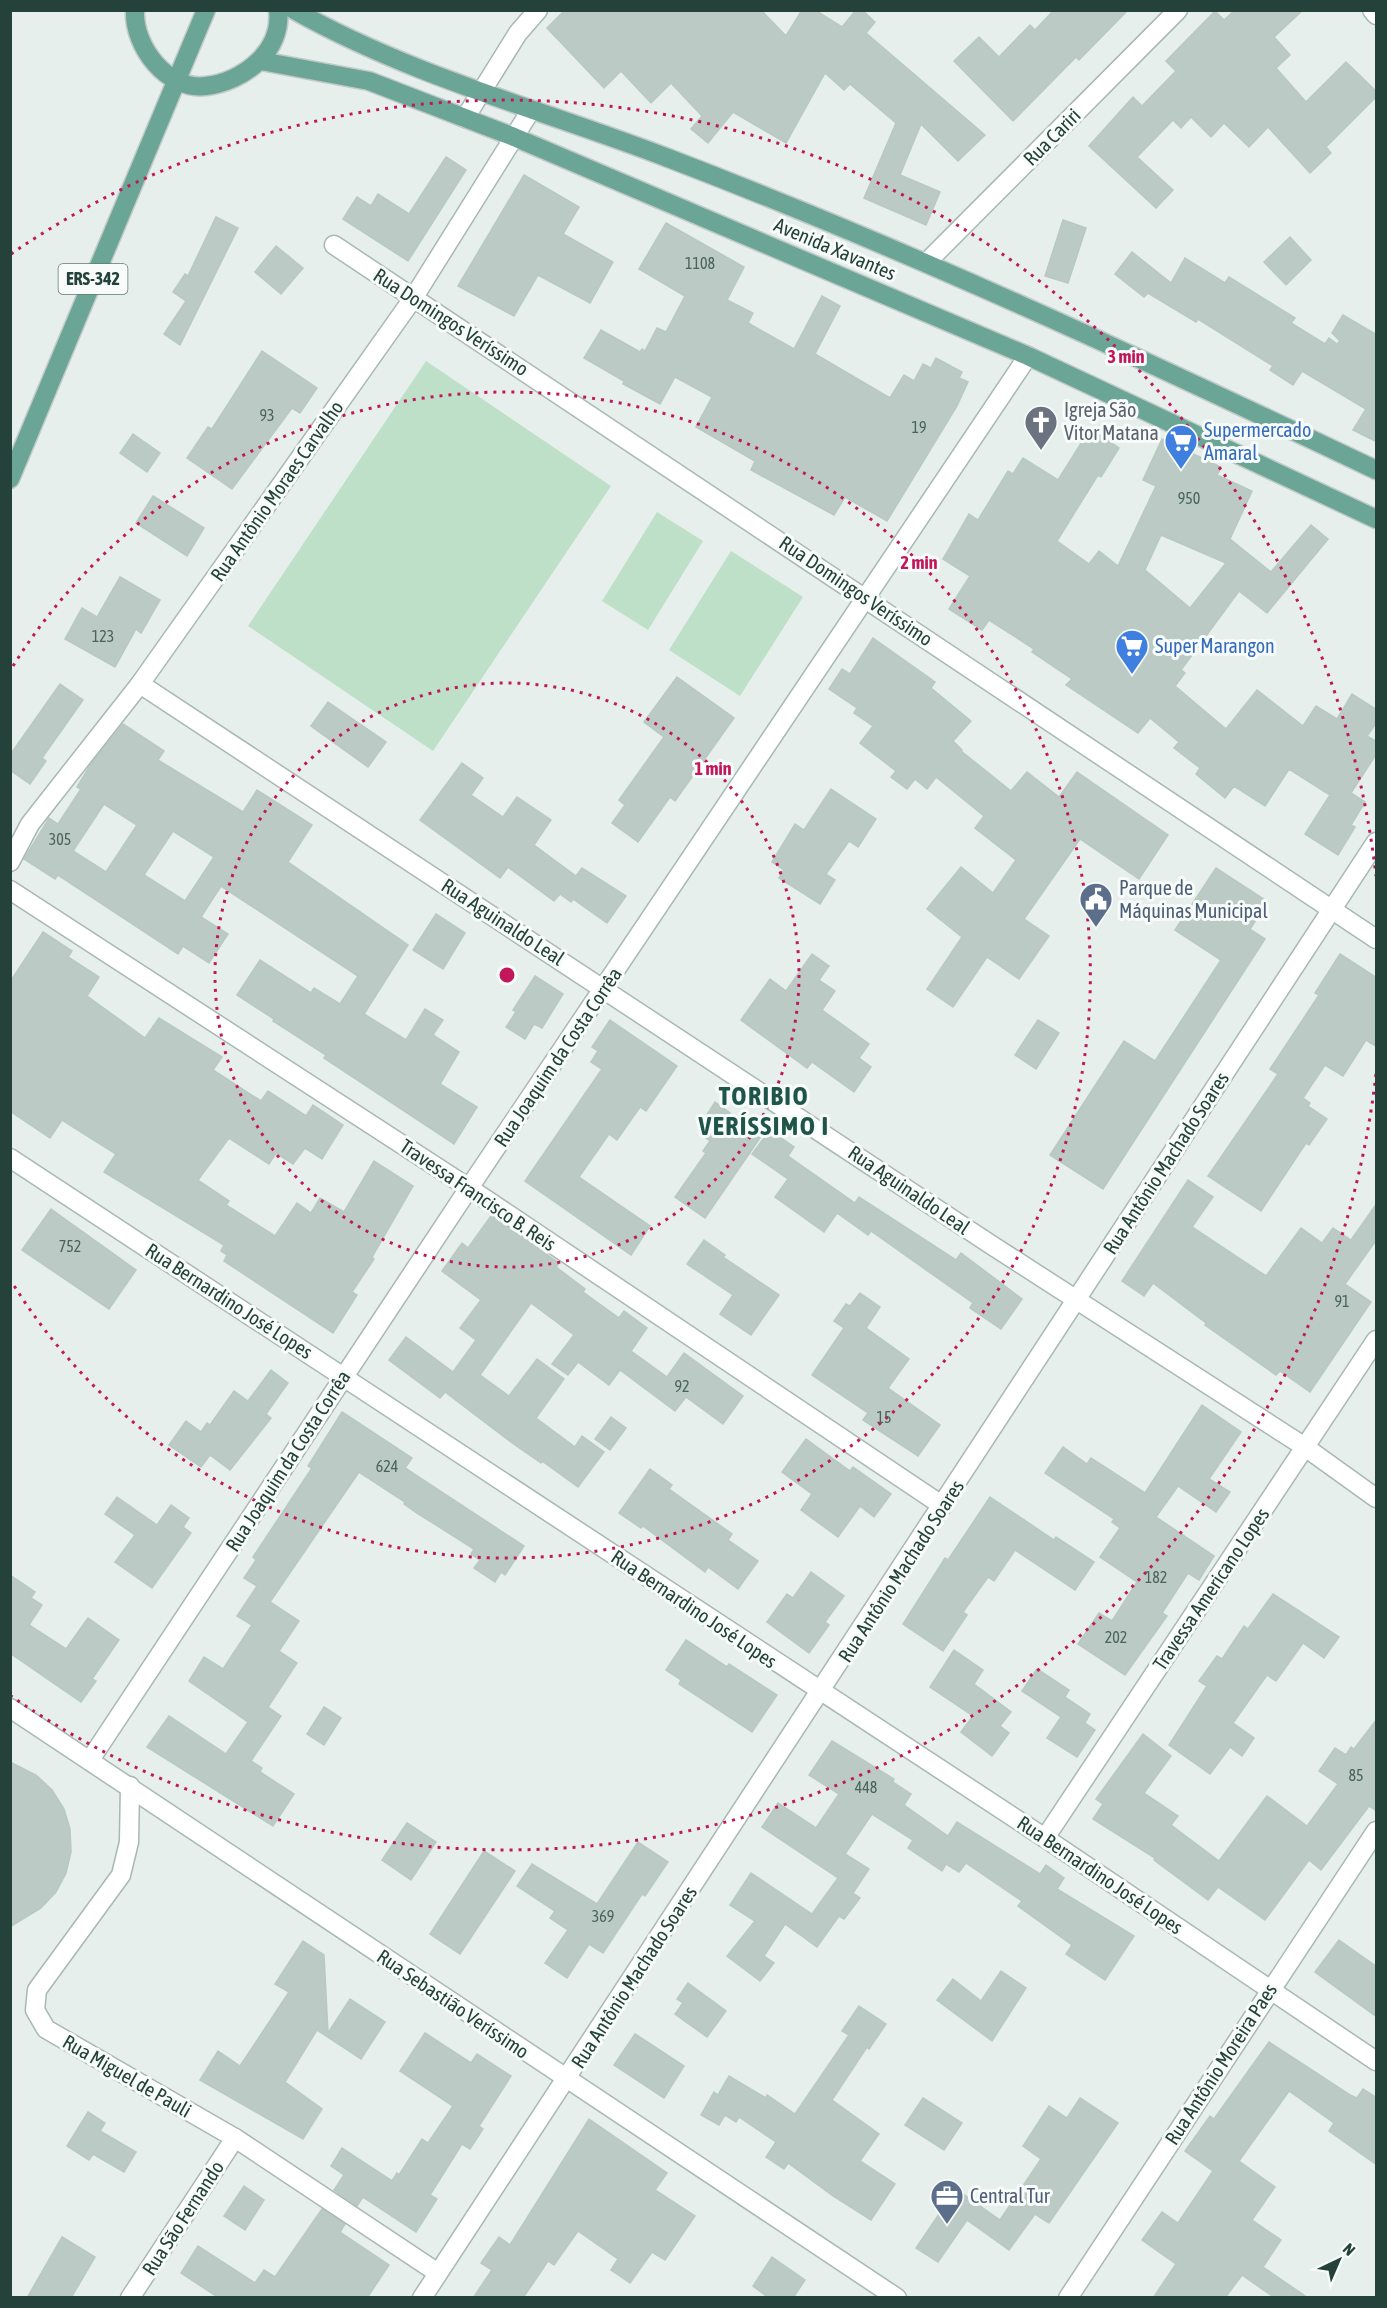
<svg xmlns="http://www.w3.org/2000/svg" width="1387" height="2308" font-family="'Asap Condensed',sans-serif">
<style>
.green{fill:#bfe0c8}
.building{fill:#bbcac4;stroke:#b8c9c2;stroke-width:1.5;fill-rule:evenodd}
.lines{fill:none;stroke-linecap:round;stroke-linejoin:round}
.minor-casing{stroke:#a8b8b2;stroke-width:21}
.major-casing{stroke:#c2cac8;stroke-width:21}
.minor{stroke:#fff;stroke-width:18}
.major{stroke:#6aa596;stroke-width:18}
.ring{fill:none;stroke:#c2185b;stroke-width:3;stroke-dasharray:3 6}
.labels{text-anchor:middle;stroke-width:6;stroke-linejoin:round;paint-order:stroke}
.number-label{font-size:16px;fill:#4a645c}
.shield{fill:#f7fbf9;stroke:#637a73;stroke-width:1.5}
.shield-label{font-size:18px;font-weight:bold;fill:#24423a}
.street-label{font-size:20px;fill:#24423a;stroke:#f7fbf9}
.worship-label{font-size:20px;fill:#5b616d;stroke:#f7fbf9;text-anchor:start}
.shop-label{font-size:20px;fill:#366cbe;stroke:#f7fbf9;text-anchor:start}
.service-label{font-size:20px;fill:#4e5e75;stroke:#f7fbf9;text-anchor:start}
.district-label{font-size:26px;font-weight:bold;letter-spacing:1.5px;fill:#1f5548;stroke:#f7fbf9}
.centre{fill:#c2185b;stroke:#f7fbf9;stroke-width:3}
.ring-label{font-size:18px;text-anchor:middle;font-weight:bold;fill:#c2185b;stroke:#f7fbf9;stroke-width:6;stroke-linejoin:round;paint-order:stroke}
</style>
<rect width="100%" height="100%" fill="#e6efeb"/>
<g class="green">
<path d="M426,361l185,125 -178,265 -185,-125z"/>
<path d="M657,512l46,29 -55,89 -46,-29z"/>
<path d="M731,551l72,46 -63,99 -71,-46z"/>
</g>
<g class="building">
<path d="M565,10h196l25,26 16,-26h13l27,17 14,-17h6l13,12 -9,11 119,102 -27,26 -37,-37 -21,51 40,17 -14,33 -62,-27 32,-75 -46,-39 -6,6 -19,-17 -39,70 -53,-31 -25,31 -17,-14 11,-13 -31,-33 -20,20 -30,-32 -17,17 -57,-60z"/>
<path d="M1054,10h74l-49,50 -3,-3 -63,64 -59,-60 25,-24 20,20 31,-32 5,5z"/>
<path d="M1235,10h68l-29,27 16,18 -14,13 30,34 40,-40 31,30v4l-51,51 5,6 -21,20 -42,-46 -19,20 -25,-24 -13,14 -20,-20 -10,11 -8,-8 -36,37 36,33 -17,18 -67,-62 44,-49 9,9 34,-35 -10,-10 49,-50 9,9z"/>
<path d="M446,157l20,13 -58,91 -65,-42 14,-22 14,9 7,-12 31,20z"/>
<path d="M524,175l55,32 -16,27 50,28 -23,41 -52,-28 -24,41 -56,-30z"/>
<path d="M216,217l22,11 -58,117 -16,-11 22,-33 -13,-9 12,-18 3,2z"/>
<path d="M1063,220l23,8 -18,55 -23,-7z"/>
<path d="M666,223l78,44 -17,33 26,13 -5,10 46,26 28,-53 18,10 -25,48 75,44 14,-23 10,6 9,-17 8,4 5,-10 26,14 -3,6 9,4 -11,24 -70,115 -42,-24 -11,18 -83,-45 4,-9 -59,-34 16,-30 -37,-20 -15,27 -37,-20 1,-3 -40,-23 17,-28 39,22 2,-3 3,2 12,-23 9,4 19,-36 -46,-27z"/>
<path d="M1290,237l21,23 -25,25 -22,-23z"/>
<path d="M276,246l27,22 -22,26 -26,-22z"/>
<path d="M1132,252l39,31 14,-25 40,25 4,-6 66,41 -4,5 34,21 4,-6 8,6 3,-3 -8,-8 11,-18 34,20v107l-24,-12 13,-21 -64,-38 -9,14 -23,-15 3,-4 -75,-47 -2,3 -48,-29 -4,4 -29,-23z"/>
<path d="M262,351l55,37 -17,25 -8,-5 -60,81 -45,-31 21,-31 4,2z"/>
<path d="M1090,429l29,19 -18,29 -3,-2 -41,66 32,23 10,-13 19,15 38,-80 -13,-6 19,-41 59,28 -4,8 35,16 -22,48 41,33 40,-47 17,14 -61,74 -28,-22 -58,79 4,3 -10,13 51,43 31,-39 46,36 13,-20 21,13 15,-25 25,16v12l-10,14 10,6v11l-26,40 14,9 -14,23 4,2 -17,28 -33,-21 25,-39 -41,-26 -24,37 -31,-20 -9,12 -29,-24 4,-6 -26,-20 5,-6 -29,-24 -12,15 -72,-48 6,-6 -40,-27 2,-3 -45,-29 -7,10 -33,-21 21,-33 -27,-17 26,-45 9,6 30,-49 5,3 10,-16 35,22zM1161,535l65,28 -36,45 -45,-38z"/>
<path d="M133,434l27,19 -13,19 -27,-19z"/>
<path d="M153,496l51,32 -17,28 -51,-33z"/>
<path d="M120,577l40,23 -19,33 -5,-4 -21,38 -50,-28 17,-31 15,9z"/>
<path d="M873,638l62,44 -4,6 40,33 -18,20 9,9 -1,1 50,40 16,-19 32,25 18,-25 91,63 -29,44 -59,-40 -56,80 25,17 -30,43 -32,-22 -34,50 -26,-18 35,-52 -35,-28 34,-42 32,26 23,-33 -41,-32 9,-12 -48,-39 -9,12 -12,-10 -8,10 -16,-12 5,-6 -36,-28 13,-17 -19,-13 3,-5 -28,-19 13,-20 8,5z"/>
<path d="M677,677l57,41 -59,83 -5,-4 -32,45 -26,-19 13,-18 -6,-5 45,-63 -20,-15z"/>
<path d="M60,684l23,16 -41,58 4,3 -16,23 -20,-14v-15z"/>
<path d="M328,702l58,40 -18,25 -57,-41z"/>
<path d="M123,724l41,27 -6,9 85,52 14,-22 55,35 -24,37 120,83 -44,69 42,26 19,-31 18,11 -10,15 26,17 -19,32 37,23 -23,37 -130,-86 2,-3 -53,-34 1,-2 -37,-24 23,-35 51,33 3,-5 26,16 18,-28 -137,-90 -20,31 27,17 -19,29 -26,-17 -5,8 -120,-79 -3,4 -31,-20 25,-41 9,6 23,-35 -4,-2 14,-23zM104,804l33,21 -31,47 -33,-21zM173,831l41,26 -29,44 -41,-26z"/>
<path d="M462,763l21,15 -12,17 32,22 14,-20 34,23 -17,25 42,31 6,-8 44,28 -19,27 -34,-24 -2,3 -11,-8 -6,7 -46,-34 -8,11 -80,-58z"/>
<path d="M831,789l45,30 -18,28 -9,-6 -23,33 9,6 -15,24 -41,-26 5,-8 -12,-8 23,-38 9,6z"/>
<path d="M1216,868l52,34 -18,27 15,10 -162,250 -53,-34 74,-114 31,20 66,-101 -46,-30z"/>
<path d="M436,914l29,19 -22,36 -30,-19z"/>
<path d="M43,932l29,19 -4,6 31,20 -12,19 58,42 14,-20 63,39 -9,13 48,31 7,-10 38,25 7,-11 30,20 -21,34 -17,-11 -12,16 -17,-11 -7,11 -40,-26 -31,42 31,21 -3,4 49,31 22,-33 14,10 9,-15 24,14 30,-51 39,25 -41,71 2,2 -22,33 5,3 -24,38 -109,-72 3,-6 -6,-4 3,-6 -120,-73 12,-18 -54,-34 -12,18 -40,-27v-129z"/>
<path d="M812,954l17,12 -10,14 16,11 -13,19 47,34 -10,14 12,9 -17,25 -42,-30 -5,6 -66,-48 29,-41 16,12z"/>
<path d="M1340,954l37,24v69l-11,-7 -23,36 -18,-11 -22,33 7,5 -2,3 19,13 -18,26 -3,-2 -45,68 -53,-35 70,-102 -8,-5 49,-74 -4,-2z"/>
<path d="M535,976l28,18 -21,34 -8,-4 -9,15 -19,-12 10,-15 -3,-2z"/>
<path d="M610,1020l67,46 -31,45 -6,-4 -23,33 -8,-6 -30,43 71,49 -19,29 -106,-74 77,-112 -11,-7 7,-11 -6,-4z"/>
<path d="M1038,1020l21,13 -23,36 -21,-14z"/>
<path d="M715,1102l15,11 -2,3 32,22 -55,80 -30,-21 31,-44 -3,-2 7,-10 -9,-7 5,-7 -5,-3z"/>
<path d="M770,1130l24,17 -6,9 67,47 4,-6 97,63 5,-7 61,46 -21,30 -31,-21 3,-5 -102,-72 -3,4 -31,-22 -13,19 -49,-35 13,-18 -36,-25z"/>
<path d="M1188,1180l25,17 -21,30 74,49 35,-48 21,15 11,-15 18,12 26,-37v36l-32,45 26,18 -61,90 -30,-21 -4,4 -71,-50 1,-2 -53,-40 -9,13 -22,-15z"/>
<path d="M51,1209l85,61 -27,39 -87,-59z"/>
<path d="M491,1216l68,47 -3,4 29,22 -2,3 36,26 5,-7 23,17 -16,23 36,26 17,-24 59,43 -20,28 -37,-27 -11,14 -55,-41 -11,15 -31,-23 -10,13 -16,-11 22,-29 -43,-32 -51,72 29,21 28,-37 27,20 -28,39 39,29 7,-11 22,16 -26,35 -36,-26 -1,2 -26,-18 -70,-53 -5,6 -51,-38 17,-23 47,35 23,-32 -16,-12 21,-28 -39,-29 20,-28 6,5z"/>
<path d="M704,1240l21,15 -2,2 56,38 -28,40 -31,-21 13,-19 -46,-31z"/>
<path d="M860,1293l20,14 -14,21 43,31 -21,29 52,37 -22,31 -55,-36 5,-7 -56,-38 32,-47 -10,-7 12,-17 4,2z"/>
<path d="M271,1370l17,13 -22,31 5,4 -41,52 -20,-15 -9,12 -32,-22 17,-24 15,11 6,-9 3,2 24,-34 14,10z"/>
<path d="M1202,1405l39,27 -32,47 21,13 -14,20 -38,-26 -22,31 58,39 -15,24 -11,-7 -26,40 5,3 -42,59 -47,-31 21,-31 13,8 25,-39 -37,-25 20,-29 -8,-6 2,-3 -69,-46 18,-26 24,17 4,-6 54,35z"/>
<path d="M342,1412l70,46 -7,10 119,78 -19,29 -4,-3 -6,10 -21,-14 6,-8 -9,-6 3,-5 -57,-36 -13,-9 1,-2 -46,-30 -89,130 29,19 -20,30 18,12 -29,44 13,9 -30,45 11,7 -2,4 34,22 -21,32 -126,-79 22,-31 57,38 22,-32 -59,-41 15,-24 19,12 29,-44 -15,-9 20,-30 -13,-8 12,-18 -3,-3 59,-89 -4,-2z"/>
<path d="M611,1417l15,11 -16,22 -15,-11z"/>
<path d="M806,1439l44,32 3,-4 38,27 -17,23 -14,-11 -22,31 -37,-27 11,-16 -30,-22z"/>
<path d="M650,1469l22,16 -3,4 63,45 -4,6 30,21 -20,28 -30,-22 -3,5 -62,-46 -2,2 -22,-15z"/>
<path d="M117,1497l40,28 14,-20 18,13 -6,9 8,6 -39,55 -37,-26 20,-27 -30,-21z"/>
<path d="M990,1497l64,43 2,-3 38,25 -19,28 -60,-40 -21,31 -6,-4 -25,35 4,3 -24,36 -40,-27 42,-66 3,2z"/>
<path d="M811,1572l33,24 -19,26 4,3 -20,28 -42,-31 20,-28 6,4z"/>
<path d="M10,1575l25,17 -4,6 11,7 -13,20 37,24 22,-31 31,22 -27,39 4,2 -15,21 -71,-49z"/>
<path d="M1273,1594l66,43 -15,21 -21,-15 -27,38 -9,-6 -34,48 21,15 -12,18 -12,-9 -20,27 -41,-29 38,-59 -8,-5 18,-25 5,3 22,-33 4,3z"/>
<path d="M686,1640l41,27 2,-3 48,31 -25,37 -73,-48 2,-4 -15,-10z"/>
<path d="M954,1650l29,20 -9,14 37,28 -11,14 9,7 -17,23 -31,-24 12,-16 -43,-29z"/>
<path d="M1037,1669l32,21 -4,7 25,17 -5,9 10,7 -18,27 -30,-19 14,-21 -39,-26z"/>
<path d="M324,1707l17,11 -17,27 -17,-11z"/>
<path d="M1377,1719v92l-8,-5 -48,64 -12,-10 -44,60 -47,-33 -10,13 -54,-40 1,-2 -62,-39 10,-15 -7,-5 47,-65 28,22 -27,37 34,23 -7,9 48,36 48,-65 40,30 31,-42 -19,-13 16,-23 11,7 5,-8 3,2z"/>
<path d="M832,1741l62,38 -1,3 18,12 -7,11 44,31 9,-14 83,52 6,-9 18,13 -7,11 77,47 -29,44 -39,-26 6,-9 -54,-39 4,-5 -56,-38 -7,9 -13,-8 -4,7 -34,-23 5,-8 -41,-26 -27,40 24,15 -16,24 7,5 -16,21 -5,-3 -22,31 -32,-23 -21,32 10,7 -14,18 -33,-25 28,-35 -25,-16 21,-32 61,41 26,-36 -76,-51 16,-24 38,25 23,-34 -30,-19z"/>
<path d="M10,1762l26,13 16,15 12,19 6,20 1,23 -5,21 -10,19 -15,16 -31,19z"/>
<path d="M407,1823l29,19 -25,38 -29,-20z"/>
<path d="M638,1842l30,20 -23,34 -3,-2 -39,59 -14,-9 -22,34 -22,-15 23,-33 -18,-12 5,-7 -38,-25 15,-22 65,40z"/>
<path d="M484,1851l31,20 -55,83 -30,-20z"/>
<path d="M1339,1940l38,27v50l-62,-45z"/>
<path d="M303,1941l21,14 4,78 22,-34 35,23 -24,37 -44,-29 -32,52 37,27 -19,30 -103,-59 18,-29 22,15 49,-74 -14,-8z"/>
<path d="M1001,1971l25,17 -34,53 -55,-41 16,-21 28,22z"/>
<path d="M688,1983l38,28 -19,26 -32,-23 8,-11 -6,-4z"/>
<path d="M859,2006l27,18 -17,25 -2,-2 -35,53 47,34 -19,27 35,23 -24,36 -38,-24 -45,-33 -4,6 -18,-12 10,-15 -37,-25 -3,5 -11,-7 -6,10 -18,-10 13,-23 4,3 11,-19 37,22 1,-3 28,19 54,-79 -7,-4z"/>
<path d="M425,2033l46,30 6,-9 34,22 -32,50 4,3 -13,20 -8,-5 -32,51 7,4 -21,33 -53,-35 -6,9 -23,-16 10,-15 -13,-9 11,-18 50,33 5,-8 2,2 23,-36 6,4 25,-37 -53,-35z"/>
<path d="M635,2034l49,32 -20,32 -50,-33z"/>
<path d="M1269,2042l81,53 7,3 6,-9 14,9v67l-48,-34 5,-8 -45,-32 -50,70 36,26 -23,33 29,20 -18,27 45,31h-33l-33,-23 -17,23h-72l23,-34 -34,-24 20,-28 16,11 35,-52 -28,-20 25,-35 4,3z"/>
<path d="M923,2098l39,25 -18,27 -39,-25z"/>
<path d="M1080,2098l38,25 -69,100 -14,-9 -26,36 -42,-30 -29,42 -22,-14 40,-59 44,31 41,-61 -18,-13 26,-40 18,12z"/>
<path d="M88,2112l17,11 -5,8 36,21 -12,20 -31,-18 -4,6 -22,-14z"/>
<path d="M589,2119l78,54 -12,17 40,26 -30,44 -13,-8 -22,31 -19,-13 7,-11 -40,-28 -24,34 -6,-4 -25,37h-50l19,-28 -11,-7 18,-26 11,8z"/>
<path d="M244,2186l20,14 -19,30 -21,-14z"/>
<path d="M322,2209l23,15 -5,8 49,33 -22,33h-148l-38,-25 17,-27 57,37 9,-13 11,7z"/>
<path d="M62,2237l33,20 -24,41h-44z"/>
<path d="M772,2257l33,23 -12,18h-24l-16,-12z"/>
</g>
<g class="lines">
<defs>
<g id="minor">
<path d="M1372,10l4,5"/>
<path d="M465,118l53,-85 20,-23"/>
<path d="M334,245l1042,694"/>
<path d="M926,263l252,-253"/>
<path d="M140,684l853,562 312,201 71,51"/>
<path d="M10,862l20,-38 110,-140 274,-387 117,-187"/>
<path d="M10,890l459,298 474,318"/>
<path d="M10,1158l1035,680 331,223"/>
<path d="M10,1708l887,590"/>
<path d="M90,1760l379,-572 559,-832"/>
<path d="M130,1786l-1,56 -8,33 -84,115 -2,20 11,19 189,109 203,135"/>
<path d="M1045,1838l331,-498"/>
<path d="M130,2298l105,-160"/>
<path d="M422,2298l954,-1456"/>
<path d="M1068,2298l308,-467"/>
</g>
<g id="major">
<path d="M135,10c-2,36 32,81 71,76 37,-4 77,-35 72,-76"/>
<path d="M294,10c117,66 249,100 374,148 241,92 475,201 708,312"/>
<path d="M261,61l108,20 145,56 514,219 348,163"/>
<path d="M10,479l196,-469"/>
</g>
</defs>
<use href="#minor" class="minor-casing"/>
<use href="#major" class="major-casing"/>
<use href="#minor" class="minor"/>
<use href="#major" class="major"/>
</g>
<g class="ring">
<circle cx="507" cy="975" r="292"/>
<path d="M13 666A583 583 0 1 1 13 1284"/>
<path d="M1376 1074A875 875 0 0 1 11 1696M11 254A875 875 0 0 1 1376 876"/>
</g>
<defs>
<symbol id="church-pin" viewBox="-11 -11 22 30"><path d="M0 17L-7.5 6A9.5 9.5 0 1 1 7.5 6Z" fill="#6b7280" stroke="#f7fbf9"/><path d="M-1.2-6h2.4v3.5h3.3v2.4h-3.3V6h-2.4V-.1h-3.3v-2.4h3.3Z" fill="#fff"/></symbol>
<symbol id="supermarket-pin" viewBox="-11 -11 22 30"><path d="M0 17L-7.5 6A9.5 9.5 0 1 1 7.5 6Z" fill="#3f7fe0" stroke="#f7fbf9"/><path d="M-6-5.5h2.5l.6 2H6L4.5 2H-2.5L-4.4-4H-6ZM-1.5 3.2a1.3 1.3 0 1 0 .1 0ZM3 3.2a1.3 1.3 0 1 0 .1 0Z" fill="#fff"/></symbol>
<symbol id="civic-pin" viewBox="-11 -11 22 30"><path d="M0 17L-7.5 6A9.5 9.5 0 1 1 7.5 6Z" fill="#5c6f8a" stroke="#f7fbf9"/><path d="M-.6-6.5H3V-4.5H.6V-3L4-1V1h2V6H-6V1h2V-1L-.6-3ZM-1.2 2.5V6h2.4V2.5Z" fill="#fff"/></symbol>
<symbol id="office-pin" viewBox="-11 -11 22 30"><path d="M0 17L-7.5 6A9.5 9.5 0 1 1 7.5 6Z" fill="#5c6f8a" stroke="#f7fbf9"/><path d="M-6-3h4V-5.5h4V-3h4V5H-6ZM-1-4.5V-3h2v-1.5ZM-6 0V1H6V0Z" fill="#fff"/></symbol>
</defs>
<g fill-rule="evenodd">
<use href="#church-pin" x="1022" y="403" width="38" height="52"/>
<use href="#supermarket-pin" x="1162" y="422" width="38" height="52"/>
<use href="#supermarket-pin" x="1113" y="627" width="38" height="52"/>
<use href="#civic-pin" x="1077" y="880" width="38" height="52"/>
<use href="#office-pin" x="928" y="2177" width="38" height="52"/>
</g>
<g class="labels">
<g class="number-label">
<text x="700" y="269">1108</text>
<text x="267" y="421">93</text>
<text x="919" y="433">19</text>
<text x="1189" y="504">950</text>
<text x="103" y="642">123</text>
<text x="60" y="845">305</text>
<text x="70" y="1252">752</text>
<text x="1342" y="1307">91</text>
<text x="682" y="1392">92</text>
<text x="884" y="1423">15</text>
<text x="387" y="1472">624</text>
<text x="1156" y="1583">182</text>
<text x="1116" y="1643">202</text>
<text x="1356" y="1781">85</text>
<text x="866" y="1793">448</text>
<text x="603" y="1922">369</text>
</g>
<rect class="shield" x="58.5" y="264" width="69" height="30" rx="4.5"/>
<g class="shield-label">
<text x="93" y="285">ERS-342</text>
</g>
<g class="street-label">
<text transform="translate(1052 137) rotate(-45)" y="7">Rua Cariri</text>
<text transform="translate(835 249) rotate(23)" y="7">Avenida Xavantes</text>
<text transform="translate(451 322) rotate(33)" y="7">Rua Domingos Veríssimo</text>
<text transform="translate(277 491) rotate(-55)" y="7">Rua Antônio Moraes Carvalho</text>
<text transform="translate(856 591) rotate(34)" y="7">Rua Domingos Veríssimo</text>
<text transform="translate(503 922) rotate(33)" y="7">Rua Aguinaldo Leal</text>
<text transform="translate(558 1057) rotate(-56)" y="7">Rua Joaquim da Costa Corrêa</text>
<text transform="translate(1166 1163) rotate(-57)" y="7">Rua Antônio Machado Soares</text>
<text transform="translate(909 1190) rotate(34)" y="7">Rua Aguinaldo Leal</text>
<text transform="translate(478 1195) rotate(34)" y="7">Travessa Francisco B. Reis</text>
<text transform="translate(229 1301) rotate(33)" y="7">Rua Bernardino José Lopes</text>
<text transform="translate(288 1461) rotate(-57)" y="7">Rua Joaquim da Costa Corrêa</text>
<text transform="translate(901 1571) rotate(-57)" y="7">Rua Antônio Machado Soares</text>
<text transform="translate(1211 1589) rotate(-56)" y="7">Travessa Americano Lopes</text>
<text transform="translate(694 1609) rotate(34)" y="7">Rua Bernardino José Lopes</text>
<text transform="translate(1100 1875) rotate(34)" y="7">Rua Bernardino José Lopes</text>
<text transform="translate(634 1977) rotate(-57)" y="7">Rua Antônio Machado Soares</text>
<text transform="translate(453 2004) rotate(34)" y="7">Rua Sebastião Veríssimo</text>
<text transform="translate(1221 2064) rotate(-57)" y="7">Rua Antônio Moreira Paes</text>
<text transform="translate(127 2076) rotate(30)" y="7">Rua Miguel de Pauli</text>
<text transform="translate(183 2218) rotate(-57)" y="7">Rua São Fernando</text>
</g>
<g class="worship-label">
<text x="1064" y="417">Igreja São<tspan x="1064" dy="23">Vitor Matana</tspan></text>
</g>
<g class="shop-label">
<text x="1204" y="437">Supermercado<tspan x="1204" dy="23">Amaral</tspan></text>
<text x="1155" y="653">Super Marangon</text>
</g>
<g class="service-label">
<text x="1119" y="895">Parque de<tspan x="1119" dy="23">Máquinas Municipal</tspan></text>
<text x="970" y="2203">Central Tur</text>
</g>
<g class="district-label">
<text x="764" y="1105">TORIBIO<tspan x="764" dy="30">VERÍSSIMO I</tspan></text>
</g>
</g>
<circle cx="507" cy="975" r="9" class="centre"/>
<g class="ring-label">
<text x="1126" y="363">3 min</text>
<text x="919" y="569">2 min</text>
<text x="713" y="775">1 min</text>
</g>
<rect width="1387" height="2308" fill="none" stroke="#24423a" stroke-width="24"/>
<g transform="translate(1339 2260) rotate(44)" stroke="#f7fbf9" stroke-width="4.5" paint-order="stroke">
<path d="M0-4.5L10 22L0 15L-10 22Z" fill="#24423a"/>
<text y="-9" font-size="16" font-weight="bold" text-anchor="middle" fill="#24423a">N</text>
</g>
</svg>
